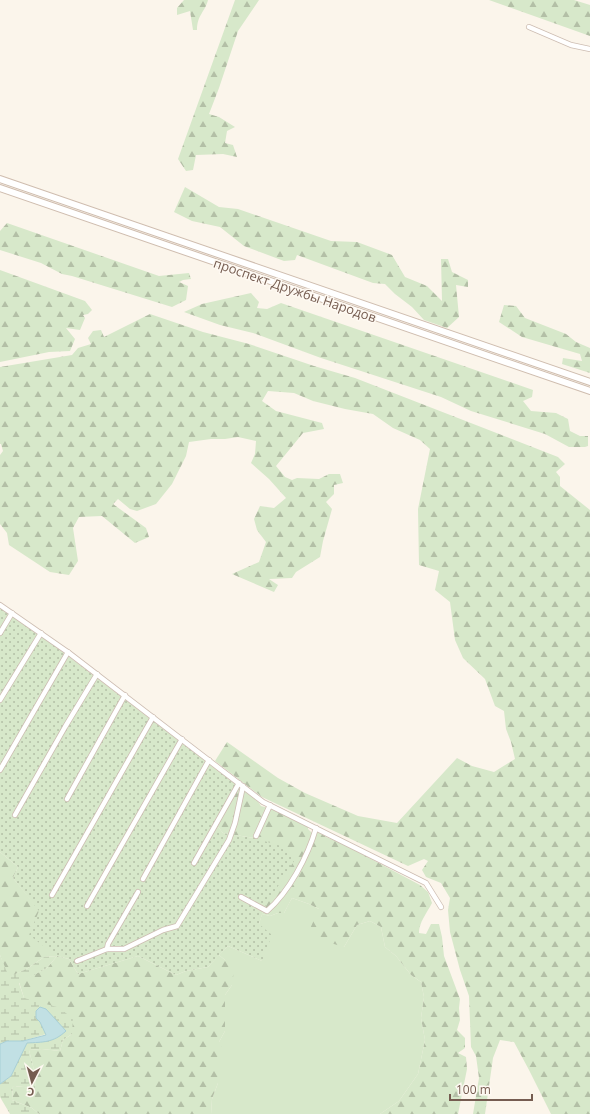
<svg xmlns="http://www.w3.org/2000/svg" width="590" height="1114" font-family="'Open Sans',sans-serif">
<style>
.grass{fill:#d7e8ca}
.forest{fill:url(#forest-firs)}
.wetland{fill:url(#wetland-marsh)}
.park{fill:url(#park-dots)}
.water{fill:#c1e0e4;stroke:#a8cfd5}
.lines{fill:none;stroke-linecap:round;stroke-linejoin:round}
.street-casing{stroke:#cdbdb2;stroke-width:6}
.secondary-casing{stroke:#cfbdaf;stroke-width:8}
.street{stroke:#fff;stroke-width:4.5}
.secondary{stroke:#fff;stroke-width:6}
.labels{text-anchor:middle;stroke-width:3;stroke-linejoin:round;paint-order:stroke}
.street-label{font-size:13px;fill:#755c50;stroke:#fef9f2}
</style>
<defs>
<pattern id="forest-firs" width="22" height="20" patternUnits="userSpaceOnUse"><rect width="22" height="20" fill="#d7e8ca"/><path d="M5 1l3.5 6h-7zM16 11l3.5 6h-7z" fill="#b3bfa6"/></pattern>
<pattern id="wetland-marsh" width="20" height="14" patternUnits="userSpaceOnUse"><rect width="20" height="14" fill="#d7e8ca"/><path d="M1 5h8M5 5V1M11 12h8M15 12V8" fill="none" stroke="#b3bfa6"/></pattern>
<pattern id="park-dots" width="8" height="8" patternUnits="userSpaceOnUse"><rect width="8" height="8" fill="#d7e8ca"/><path d="M2 2h.1M6 6h.1" fill="none" stroke="#b3bfa6" stroke-width="1.8" stroke-linecap="round"/></pattern>
</defs>
<rect width="100%" height="100%" fill="#fbf5eb"/>
<path class="grass" d="M292,898l17,6 10,5 25,38 13,-22 13,-4 11,6 4,20 11,9 15,19 10,7 3,15 -3,21 4,22 -7,34 -19,27 -19,13h-169l1,-15 6,-16 -1,-25 2,-16 6,-11v-36l7,-10 -7,-25 -6,-5 9,-9 34,15 -3,-37 3,-10 8,2 8,-3h6z"/>
<g class="forest">
<path d="M184,0h24c-3,12 -11,15 -11,30h-4l-3,-19 -13,4v-7z"/>
<path d="M235,0h24l-21,31 -19,57 -10,26 10,3 16,10 -8,4 -2,12 8,2 4,12 -14,-3 -27,1 -3,15 -7,1 -8,-12z"/>
<path d="M489,0h85l16,5v31z"/>
<path d="M185,187l34,20 19,2 93,32 26,1 35,13 13,22 22,9 15,15 -1,-42h7l4,13 16,8v7l-12,-2 3,32 -12,11 -23,-8 -12,-13 -17,-13 -10,-10 -12,-1 -76,-28 -2,5 -11,1 -40,-15 -24,-19 -28,-6 -18,-9z"/>
<path d="M7,223l152,53 30,-3 2,6 -8,1 -4,2 9,4 -2,14 -14,7 -100,-31 -10,-2 -21,-11 -41,-13v-19z"/>
<path d="M0,270l85,31 7,9 -4,4 -5,1 2,3 -5,12 -14,-2 9,11 -5,12 -21,1 -49,10z"/>
<path d="M251,293l8,9 -2,6 10,1 14,-6 252,87 -1,7 -9,4 8,10 25,2 12,6 2,12 10,5h8v10l-3,1h-16l-24,-13 -74,-23 -30,-14 -120,-39 -68,-25 -33,-8 -36,-13 18,-8z"/>
<path d="M504,305l12,1 9,12 41,16 10,8 14,6v25l-28,-9 1,-6 19,3 -2,-7 -58,-17 -23,-15z"/>
<path d="M150,314l53,18 46,12 65,22 41,12 203,79 7,7 -9,8 4,5v9l30,24v604h-39l-22,-44 -15,-28 -14,-2 -7,18 -8,56h-12l6,-36 -3,-22 -5,-9 -2,-51 -9,-26 -10,-38 -2,-22 2,-12 -9,-15 -15,-6 -4,-7 6,-9 -4,-2 -16,7 -146,-69 -47,-36 12,-19 51,36 27,15 53,23 39,7 60,-65 15,8 22,6 21,-13 -4,-17 -5,-13 -2,-18 -9,-5 -10,-27 -22,-21 -8,-18 -5,-38 -15,-12 4,-19 -20,-6 -1,-56 12,-60 -10,-9 -27,-12 -20,-14 -28,-5 -32,-8 -19,-8 -26,-2 -6,10 14,10 46,12 2,6 -21,4 -27,33 9,11 7,3 5,-2 22,1 10,-5h11l3,9 -9,2v9l-8,8 6,7 -9,32 -3,16 -24,15 -4,6 -23,1 9,6 -4,7 -42,-18 27,-12 7,-20 -9,-12 -3,-11 6,-13 14,2 12,-10 -17,-19 -18,-16 4,-9 1,-13 -18,-4 -13,2h-14l-22,3 -3,14 -14,28 -16,20 -19,7 -7,-2 -12,-10 -5,5 33,24 3,9 -14,6 -33,-27 -23,1 -6,11 5,33 -9,14 -19,-3 -41,-27 -2,-12 -7,-9v-69l3,-4 -2,-7h-1v-77l72,-12 6,-7 13,-4 -3,-6 5,-7 8,-1 3,7z"/>
<path d="M237,785l20,15 4,6 11,3 36,18v2l4,4 6,-2 8,6 17,7 77,41 8,7 4,11c-5,10 -13,19 -13,30l7,1 5,-10h8l3,13 2,19 16,43 -1,9 1,12 -3,10 8,8v10l-7,5 8,4 1,12 -9,45h-78l19,-13 19,-27 7,-34 -4,-22 3,-21 -3,-15 -10,-7 -15,-19 -11,-9 -4,-20 -11,-6 -13,4 -13,22 -20,-6 -15,-10 10,-22 -10,-5 -17,-6 -8,15h-6l-8,3 -8,-2 2,-6 -10,-70 -31,-5 -8,-10z"/>
<path d="M0,852l18,15 -5,11 27,33 17,45 12,3 9,15 60,-18 38,19 10,-4 22,-4 11,-12 6,5 9,10 -2,15 -7,10v36l-6,11 4,8 -6,8 4,5 -3,20 -6,16 -1,15h-172l-7,-6 -20,-8 1,-14 22,2 1,-10 -7,-28 13,-1 18,2 3,-11 9,-6 -48,-36 -5,-16 28,-14 10,-12 -13,1 -16,11 -20,10 -8,-23z"/>
</g>
<path class="wetland" d="M0,955l9,22 19,-9 16,-11 13,-1 -10,12 -28,15 5,15 33,9 16,11 -1,16 -9,6 -3,11 -18,-2 -13,1 7,28 -1,10 -22,-2 -1,14 20,8 7,6h-29l-10,-17v-13l11,-8 16,-34 39,-11 -20,-22 -6,13 6,12 -23,7h-16l-7,3z"/>
<path class="park" d="M0,604l237,181 -22,38 8,10 31,5 27,8 15,12 -32,50 -5,16 13,11 -10,26 -34,-15 -20,21 -22,4 -10,4 -38,-19 -60,18 -9,-15 -12,-3 -28,-21 10,-24 -26,-33 5,-11 -18,-15z"/>
<path class="water" d="M40,1007l6,2 20,22c-13,12 -23,11 -39,12l-16,33 -11,8v-40l7,-3h16l23,-6 -6,-13 -4,-4v-7z"/>
<g class="lines">
<defs>
<g id="street">
<path d="M529,27l42,18 19,4"/>
<path d="M0,605l69,48 194,149 163,81 15,24"/>
<path d="M0,633l12,-20"/>
<path d="M0,700l41,-67"/>
<path d="M0,770l68,-118"/>
<path d="M67,799l58,-104"/>
<path d="M15,815l50,-88 32,-53"/>
<path d="M256,836l14,-31"/>
<path d="M194,863l45,-80"/>
<path d="M143,879l66,-119"/>
<path d="M52,895l101,-178"/>
<path d="M241,897l26,14c22,-19 41,-55 49,-83"/>
<path d="M87,906l95,-167"/>
<path d="M107,949l1,-5 30,-52"/>
<path d="M77,961l30,-12h17l39,-19 14,-4 52,-86 6,-17 8,-37"/>
</g>
<g id="secondary">
<path d="M0,179l590,203"/>
<path d="M0,188l590,203"/>
</g>
</defs>
<use href="#street" class="street-casing"/>
<use href="#secondary" class="secondary-casing"/>
<use href="#street" class="street"/>
<use href="#secondary" class="secondary"/>
</g>
<g class="labels">
<g class="street-label">
<text transform="translate(295 290) rotate(19)" y="5">проспект Дружбы Народов</text>
</g>
</g>
<g transform="translate(32 1082) rotate(186)" stroke="#fef9f2" stroke-width="3" paint-order="stroke">
<path d="M0-3L7 15L0 10L-7 15Z" fill="#755c50"/>
<text y="-6" font-size="11" font-weight="bold" text-anchor="middle" fill="#755c50">С</text>
</g>
<path d="M450 1094v6h82v-6" fill="none" stroke="#755c50" stroke-width="2"/>
<text x="456" y="1094" font-size="12" fill="#755c50" stroke="#fef9f2" stroke-width="3" paint-order="stroke">100 m</text>
</svg>
